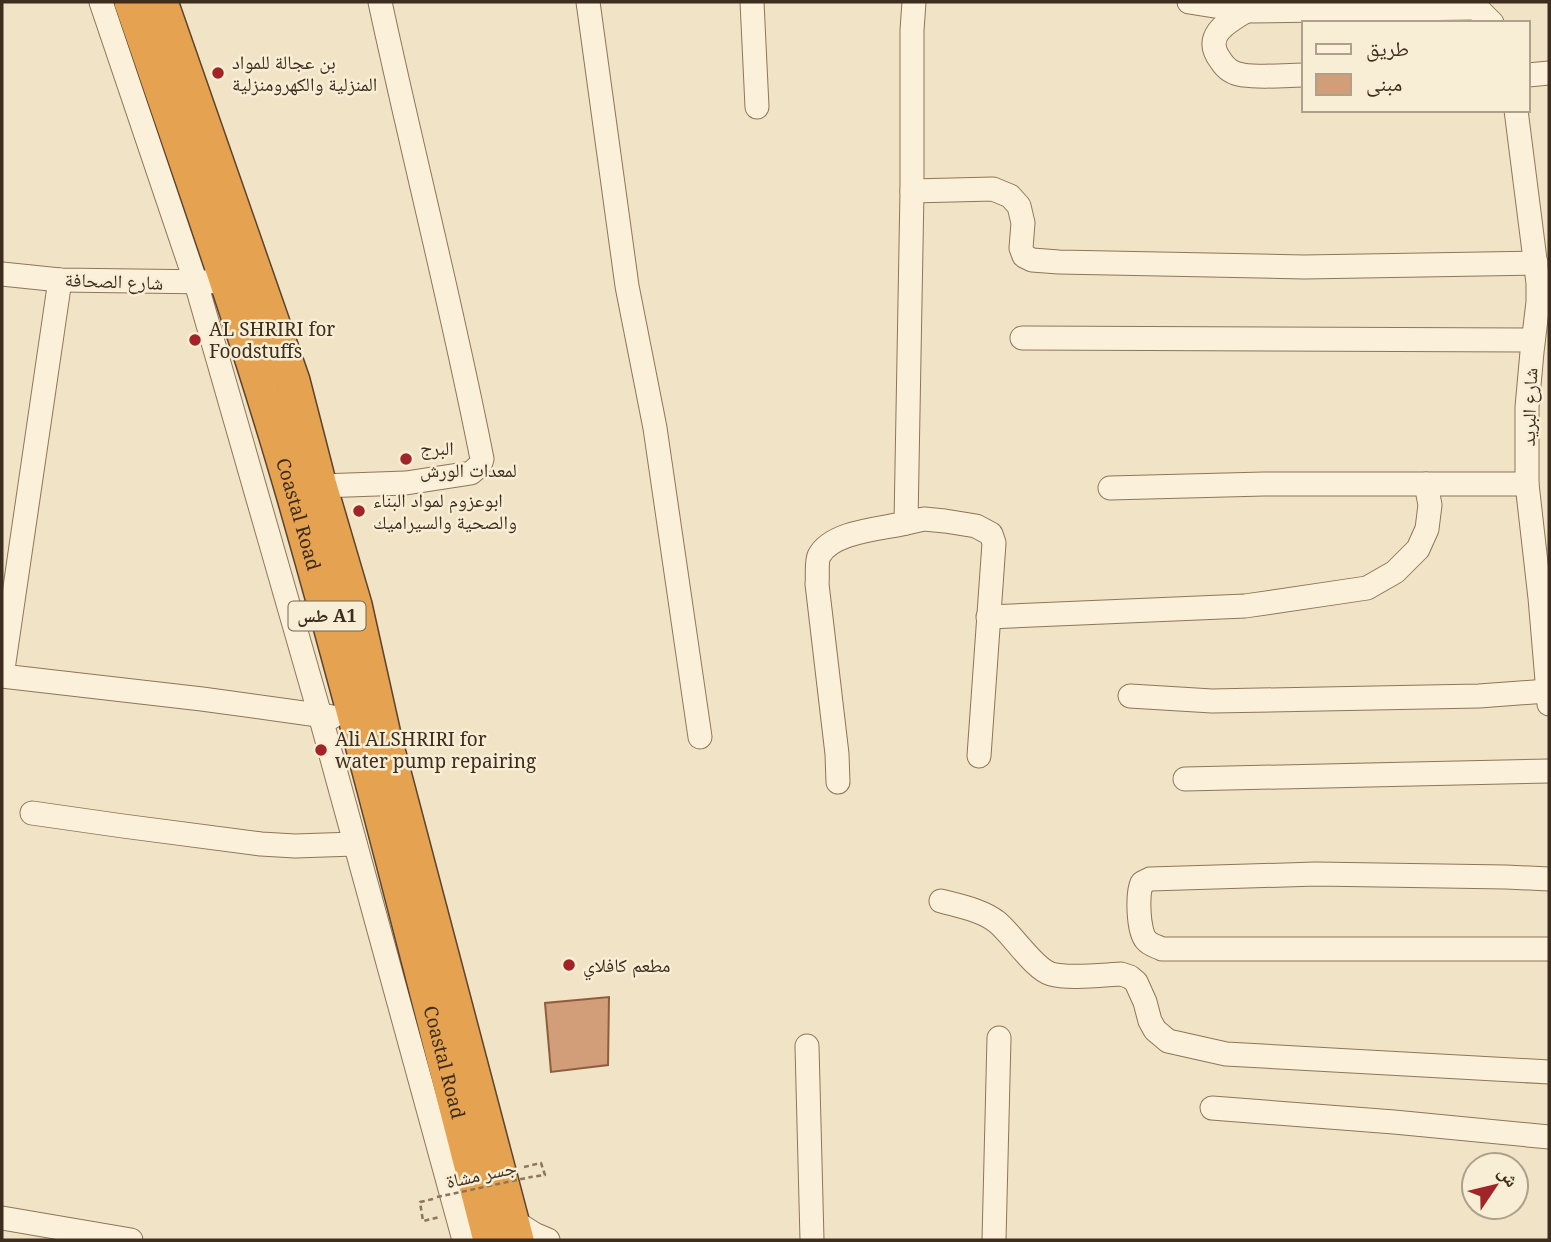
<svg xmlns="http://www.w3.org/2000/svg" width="1551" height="1242" font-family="'Noto Serif','Noto Naskh Arabic',serif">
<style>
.building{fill:#d29d79;stroke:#8f5d3e;stroke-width:2}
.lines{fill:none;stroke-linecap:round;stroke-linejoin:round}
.minor-casing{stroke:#8e7559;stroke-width:25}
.highway-casing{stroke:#5b432e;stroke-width:36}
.path{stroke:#8e7559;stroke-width:2.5;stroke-dasharray:5 3.5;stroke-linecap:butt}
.minor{stroke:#fbf0d9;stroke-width:23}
.highway{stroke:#e5a251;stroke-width:33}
.path-bridge{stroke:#8e7559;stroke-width:2.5;stroke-dasharray:5 3.5;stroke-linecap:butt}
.poi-dot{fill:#a12528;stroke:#f8eed5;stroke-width:2.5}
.labels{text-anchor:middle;stroke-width:5;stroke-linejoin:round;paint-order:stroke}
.shield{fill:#f8eed5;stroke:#756755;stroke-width:2}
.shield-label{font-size:18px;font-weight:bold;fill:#3d2d1e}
.poi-label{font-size:19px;fill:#3d2d1e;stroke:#f8eed5;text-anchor:start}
.street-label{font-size:19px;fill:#3d2d1e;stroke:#f8eed5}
</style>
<rect width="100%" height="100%" fill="#f1e3c5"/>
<path class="building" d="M609,997l-1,68 -57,7 -6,-69z"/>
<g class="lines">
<defs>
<g id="minor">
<path d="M101,2l95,281 124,432 144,525"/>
<path d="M588,2l39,284 28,142 45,309"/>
<path d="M752,2l5,105"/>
<path d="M1189,2l57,9 228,-3"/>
<path d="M1464,2l16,9 12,12"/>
<path d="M1246,11c-20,12 -44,25 -25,50 5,8 13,13 22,14 20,3 41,0 61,0"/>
<path d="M1528,75l21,-2"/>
<path d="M1516,110l22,173v19l-6,50 -5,55v77l13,114 9,106"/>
<path d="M912,191l81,-2 17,7 9,10 4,17 -2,25 3,8 8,4 27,2 245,5 232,-4"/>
<path d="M2,274l58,6 150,2"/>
<path d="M1022,338l511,2"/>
<path d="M320,486l86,-3 65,-10 9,-8 2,-6c-30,-153 -69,-304 -102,-457"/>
<path d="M1110,488l154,-4h263"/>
<path d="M906,523l18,-4 21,2 31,5 15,8 3,9 -15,213"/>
<path d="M988,617l257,-11 122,-18 28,-16 23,-23 9,-20 3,-24 -4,-21"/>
<path d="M2,676l58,-396"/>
<path d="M2,676l200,23 130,18"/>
<path d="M1130,696l82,5 267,-5 68,-5"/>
<path d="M1185,779l364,-8"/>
<path d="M838,782l-1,-28 -20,-170c1,-7 -1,-21 2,-28 13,-25 63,-27 87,-33l6,-332v-161l2,-28"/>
<path d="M32,813l91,13 138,18 34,2 60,-2"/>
<path d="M1549,879l-43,-2 -190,-3 -166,5 -8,4c-5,11 -4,48 4,57 4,5 10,6 16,9h387"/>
<path d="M941,901c18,5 41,9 56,21 15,12 37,47 54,52 17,5 51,1 70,0l9,3 6,5 9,20 5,19 5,9 13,11 58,13 323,18"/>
<path d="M807,1046l5,194"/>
<path d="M1212,1108l182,14 155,15"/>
<path d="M2,1218l129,22"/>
<path d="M512,1220l22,14 14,6"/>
<path d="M994,1240l5,-202"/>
</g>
<g id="highway">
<path id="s1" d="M131,2c56,163 114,326 162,492 71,247 133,497 197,746"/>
<path d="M161,2l132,379 27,105 35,119 29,130 133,505"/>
</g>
</defs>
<use href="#minor" class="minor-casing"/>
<use href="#highway" class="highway-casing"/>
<g class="path">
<path d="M524,1167l17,-4 4,12 -14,2"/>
<path d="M433,1199l-13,3 3,19 17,-4"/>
</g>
<use href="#minor" class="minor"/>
<use href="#highway" class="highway"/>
<path class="path-bridge" d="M437,1197l94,-20"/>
</g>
<g class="poi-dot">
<circle cx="218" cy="73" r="7"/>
<circle cx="195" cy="340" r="7"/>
<circle cx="406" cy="459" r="7"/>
<circle cx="359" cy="511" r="7"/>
<circle cx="321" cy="750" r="7"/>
<circle cx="569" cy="965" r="7"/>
</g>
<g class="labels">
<rect class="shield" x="288.5" y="601.5" width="77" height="29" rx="5"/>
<g class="shield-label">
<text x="327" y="622">طس A1</text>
</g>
<g class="poi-label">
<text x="232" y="69">بن عجالة للمواد<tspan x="232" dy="22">المنزلية والكهرومنزلية</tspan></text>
<text x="209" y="336">AL SHRIRI for<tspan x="209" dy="22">Foodstuffs</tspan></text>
<text x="420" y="455">البرج<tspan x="420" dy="22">لمعدات الورش</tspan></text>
<text x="373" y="507">ابوعزوم لمواد البناء<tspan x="373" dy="22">والصحية والسيراميك</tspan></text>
<text x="335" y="746">Ali ALSHRIRI for<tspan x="335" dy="22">water pump repairing</tspan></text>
<text x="583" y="972">مطعم كافلاي</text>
</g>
<g class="street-label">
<text transform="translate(114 281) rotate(2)" y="7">شارع الصحافة</text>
<text transform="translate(1529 407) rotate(-88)" y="7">شارع البريد</text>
<text dy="7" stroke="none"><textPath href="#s1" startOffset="539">Coastal Road</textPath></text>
<text dy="7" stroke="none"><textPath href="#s1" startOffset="1106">Coastal Road</textPath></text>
<text transform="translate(481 1174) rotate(-12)" y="7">جسر مشاة</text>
</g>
</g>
<rect width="1551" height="1242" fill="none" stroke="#3d2d1e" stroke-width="7"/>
<rect x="1302" y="21" width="228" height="91" fill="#f8eed5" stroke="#ada18c" stroke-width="2"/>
<rect x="1316" y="44" width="35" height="10" fill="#fbf0d9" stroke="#ada18c" stroke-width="2"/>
<text x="1366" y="56" font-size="21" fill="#3d2d1e">طريق</text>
<rect x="1316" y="74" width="35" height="21" fill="#d29d79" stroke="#ada18c" stroke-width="2"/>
<text x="1366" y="91" font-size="21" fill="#3d2d1e">مبنى</text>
<g transform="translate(1495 1186) rotate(55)"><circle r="33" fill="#f8eed5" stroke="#ada18c" stroke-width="2"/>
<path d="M0-5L12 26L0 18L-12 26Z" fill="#a12528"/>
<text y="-10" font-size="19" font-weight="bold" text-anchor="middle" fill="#3d2d1e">ش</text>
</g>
</svg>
